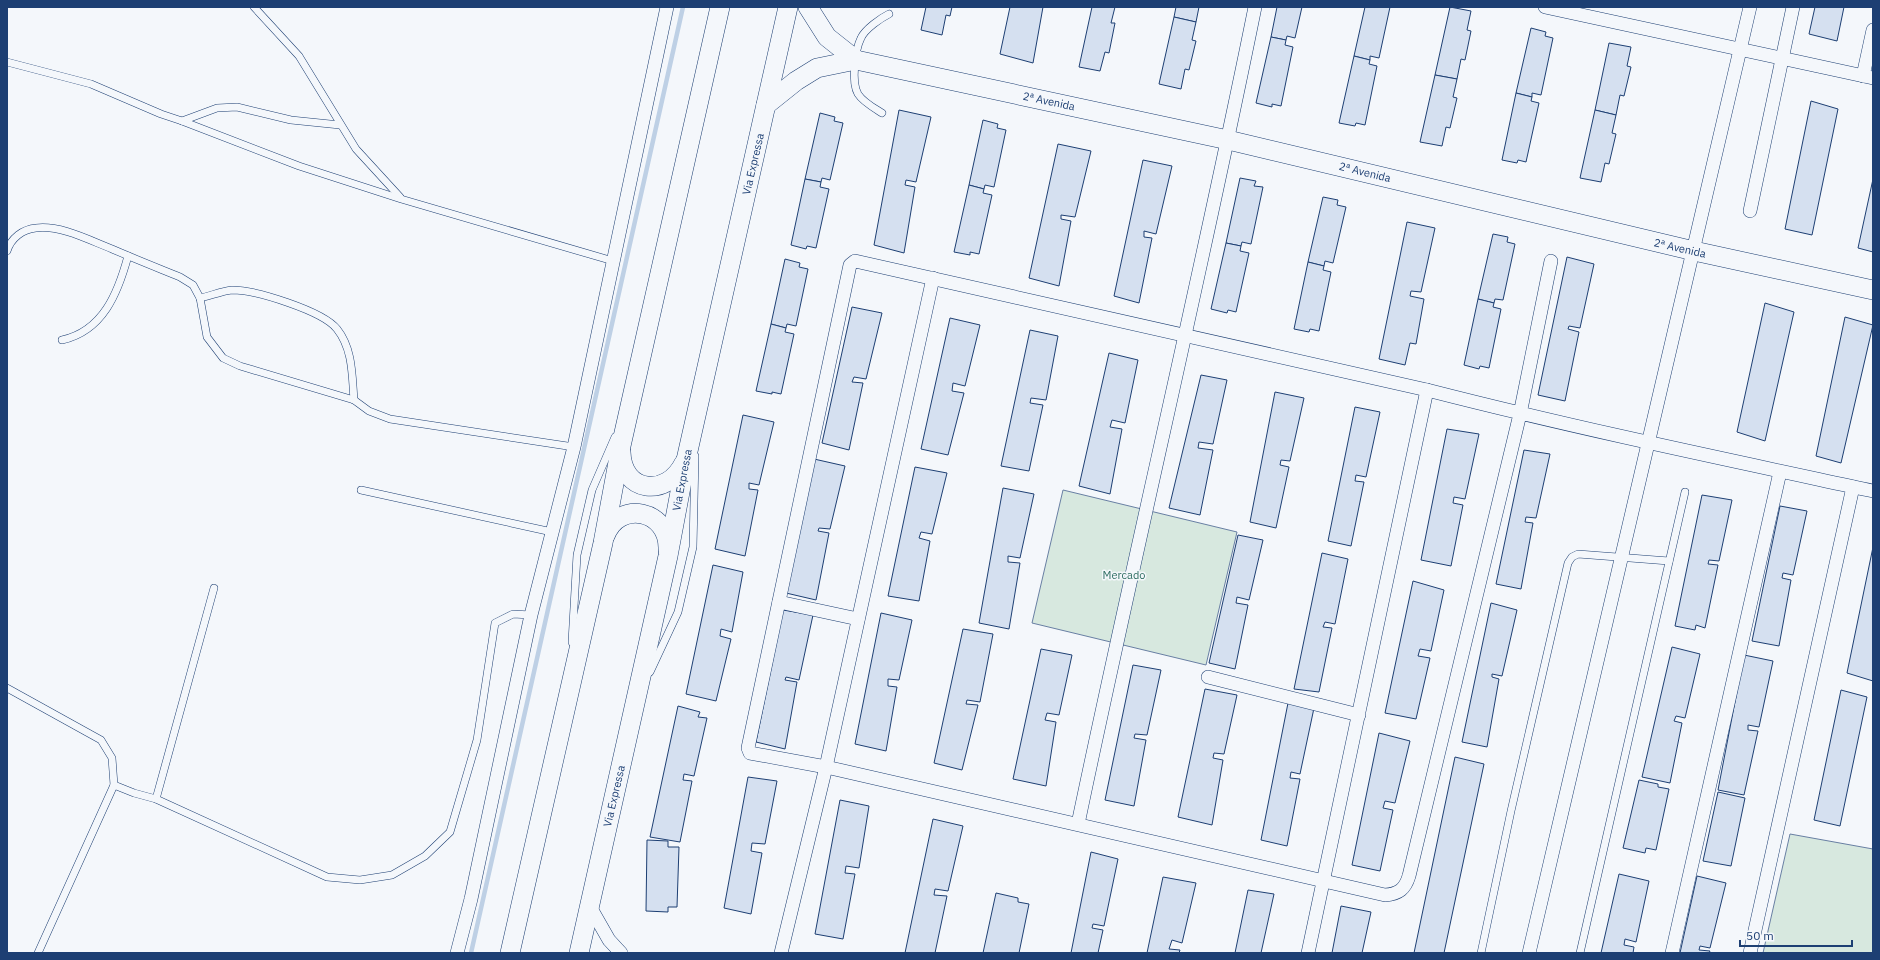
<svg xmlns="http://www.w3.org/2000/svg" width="1880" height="960" font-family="'IBM Plex Sans',sans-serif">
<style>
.green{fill:#d7e8df;stroke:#687fa3}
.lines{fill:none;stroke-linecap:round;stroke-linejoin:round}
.stream{stroke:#bed0e5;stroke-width:4.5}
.building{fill:#d5e0f0;stroke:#1d3f73}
.lane-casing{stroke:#1d3f73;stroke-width:8}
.street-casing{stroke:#1d3f73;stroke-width:14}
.secondary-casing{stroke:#1d3f73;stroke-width:20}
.lane{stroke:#f4f7fb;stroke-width:7}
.street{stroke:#f4f7fb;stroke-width:13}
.secondary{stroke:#f4f7fb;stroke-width:19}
.labels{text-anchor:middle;stroke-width:3;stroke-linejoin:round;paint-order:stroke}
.street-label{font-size:11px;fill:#1d3f73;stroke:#f4f7fb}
.park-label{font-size:11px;fill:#2c6c60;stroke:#f4f7fb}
</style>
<rect width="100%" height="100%" fill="#f4f7fb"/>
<g class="green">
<path d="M1063,490l174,42 -31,133 -174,-42z"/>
<path d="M1790,834l83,15v104h-110z"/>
</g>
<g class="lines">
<path class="stream" d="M471,953l212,-946"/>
</g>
<g class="building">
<path d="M926,7h26l-2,9 -4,-1 -4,20 -21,-5z"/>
<path d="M1010,7h33l-10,56 -33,-9z"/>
<path d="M1092,7h23l-4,16h4l-6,30 -4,-1 -5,19 -21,-4z"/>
<path d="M1176,7h23l-3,15 -22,-5z"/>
<path d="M1277,7h25l-7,31 -8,-2 -1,4 -15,-3z"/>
<path d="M1365,7h25l-11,51 -9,-2v4l-16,-4z"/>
<path d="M1450,7l21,4 -4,19 4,1 -6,29 -4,-1 -4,20 -22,-4z"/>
<path d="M1815,7h29l-7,34 -28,-7z"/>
<path d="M1174,17l22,5 -4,18 4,1 -7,29 -4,-1 -4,20 -22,-5z"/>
<path d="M1531,28l15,4 -1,4 8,2 -12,57 -9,-2v4l-16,-4z"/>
<path d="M1271,37l15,3 -1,5 8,2 -12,59 -9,-2v3l-16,-4z"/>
<path d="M1609,43l22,4 -4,19 4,1 -7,29 -4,-1 -4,20 -21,-5z"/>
<path d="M1354,56l16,4 -1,4 8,2 -12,59 -9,-2 -1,3 -16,-3z"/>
<path d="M1435,75l22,4 -4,18 4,1 -7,30 -4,-1 -4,19 -22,-4z"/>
<path d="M1516,93l16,4 -1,4 8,2 -13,59 -8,-2 -1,3 -15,-3z"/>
<path d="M1811,101l27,8 -26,126 -27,-6z"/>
<path d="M899,110l32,7 -15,65 -10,-2 -1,5 10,2 -11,66 -30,-8z"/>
<path d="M1595,110l21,5 -4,18 4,1 -7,30 -4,-1 -4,19 -21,-4z"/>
<path d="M820,113l15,4 -1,4 9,2 -13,57 -8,-2 -1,4 -16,-3z"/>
<path d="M983,120l15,4 -1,4 9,2 -12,57 -9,-2 -1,4 -15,-4z"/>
<path d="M1058,144l33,7 -16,66 -14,-2v4l10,2 -12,65 -30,-8z"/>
<path d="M1143,160l29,6 -16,68 -12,-3v6l8,1 -13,65 -25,-7z"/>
<path d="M1240,178l16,3 -2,5 9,1 -12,57 -9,-2 -1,4 -15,-3z"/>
<path d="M805,179l16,3 -1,5 9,2 -13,59 -9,-2 -1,3 -15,-4z"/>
<path d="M1873,179v73l-15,-4z"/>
<path d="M969,185l15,4 -1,4 9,2 -13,59 -9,-2v3l-16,-3z"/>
<path d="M1323,197l15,3 -1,5 9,2 -13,56 -8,-2 -1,5 -16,-4z"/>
<path d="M1407,222l28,6 -14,64 -10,-1 -1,5 14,3 -8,45 -6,-1 -5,22 -26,-6z"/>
<path d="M1493,234l15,3 -1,5 8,2 -12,56 -8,-1 -1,4 -16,-4z"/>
<path d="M1226,243l15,3 -1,5 9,2 -13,59 -8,-2 -1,3 -16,-4z"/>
<path d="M1567,257l27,7 -14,64 -11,-2 -1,3 11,3 -14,69 -27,-6z"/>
<path d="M785,259l15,4 -1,4 9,2 -12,57 -9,-2 -1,4 -15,-4z"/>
<path d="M1308,262l16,4 -1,4 8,2 -12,59 -9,-2 -1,3 -15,-3z"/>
<path d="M1478,299l16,4 -1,4 8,2 -12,59 -9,-2 -1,3 -15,-4z"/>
<path d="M1765,303l29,9 -29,129 -28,-9z"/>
<path d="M852,307l30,6 -16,66 -12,-2 -2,5 11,1 -14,67 -27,-7z"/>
<path d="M1845,317l28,8 -32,138 -25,-7z"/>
<path d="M950,318l30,7 -15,61 -12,-3 -1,8 12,2 -16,62 -27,-6z"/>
<path d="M771,324l15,4 -1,4 9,2 -13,60 -9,-2v2l-16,-3z"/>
<path d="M1030,330l28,6 -12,64 -15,-2 -1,5 13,2 -14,66 -28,-5z"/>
<path d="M1109,353l29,7 -13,63 -13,-3 -2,7 12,2 -12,65 -31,-8z"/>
<path d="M1201,375l26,5 -14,64 -14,-2 -1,6 15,2 -13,65 -31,-7z"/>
<path d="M1275,392l29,6 -14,63 -9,-1 -1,5 9,2 -13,61 -26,-6z"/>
<path d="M1355,407l25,5 -14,65 -10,-2 -1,6 9,1 -13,64 -23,-5z"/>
<path d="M743,415l31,7 -15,63 -10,-2v6l9,1 -13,66 -30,-7z"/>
<path d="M1447,429l32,5 -14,65 -11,-2 -1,6 10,2 -12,61 -30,-6z"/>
<path d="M1524,450l26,4 -14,64 -10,-1 -1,5 8,1 -12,66 -25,-5z"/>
<path d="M814,459l31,7 -15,63 -11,-1 -1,3 11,2 -13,67 -30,-7z"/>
<path d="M915,467l32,6 -15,61 -11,-2 -2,6 11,3 -11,60 -31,-5z"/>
<path d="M1003,488l31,6 -14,64 -12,-2v6l12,1 -11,66 -30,-6z"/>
<path d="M1702,495l30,5 -13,61 -10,-1 -1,4 10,1 -13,63 -9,-3 -1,5 -20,-4z"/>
<path d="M1780,506l27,5 -14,64 -10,-2 -1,5 9,2 -12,66 -27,-5z"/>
<path d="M1238,535l25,5 -14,60 -12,-3 -1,6 12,2 -13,64 -26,-6z"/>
<path d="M1873,547v134l-26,-8z"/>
<path d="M1322,553l26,6 -13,65 -10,-2 -2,5 9,1 -13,64 -25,-3z"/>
<path d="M713,565l30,7 -11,60 -11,-3 -1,7 11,3 -15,62 -30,-7z"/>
<path d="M1413,581l31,9 -13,61 -11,-2 -2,7 12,2 -14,61 -31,-6z"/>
<path d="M1491,603l26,7 -15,66 -10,-2v3l7,2 -12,68 -25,-5z"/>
<path d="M783,610l30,5 -14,65 -13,-3 -1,3 12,2 -12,67 -29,-7z"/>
<path d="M881,613l31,7 -13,60 -11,-1v7l9,1 -11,64 -31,-7z"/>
<path d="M963,629l30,5 -13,68 -13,-2 -1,4 12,1 -16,65 -28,-7z"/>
<path d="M1672,647l28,7 -15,64 -9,-2 -2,5 8,2 -12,60 -28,-6z"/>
<path d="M1041,649l31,6 -13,60 -12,-2 -2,7 11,2 -10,64 -33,-7z"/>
<path d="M1744,655l29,6 -14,66 -11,-2v5l10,1 -14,64 -26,-5z"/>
<path d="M1133,665l28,5 -14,65 -12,-1 -1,4 12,2 -12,66 -29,-6z"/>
<path d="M1205,689l32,6 -13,59 -10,-1 -1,5 10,2 -11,65 -34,-8z"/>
<path d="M1841,690l26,7 -27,129 -26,-6z"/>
<path d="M1288,703l26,5 -14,66 -9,-2 -1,6 10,1 -13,67 -26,-6z"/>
<path d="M678,706l22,6 -2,5 9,1 -13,58 -10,-2 -1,6 9,1 -12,61 -30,-5z"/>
<path d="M1379,733l31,8 -15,62 -10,-2 -2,7 10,2 -13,61 -28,-6z"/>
<path d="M1455,757l29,7 -40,189h-30z"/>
<path d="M748,777l29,4 -12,63 -13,-1 -1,8 11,2 -11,61 -27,-6z"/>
<path d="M1639,780l19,4v3l11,2 -13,61 -10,-2 -1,5 -22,-5z"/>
<path d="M1718,792l27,6 -14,68 -28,-5z"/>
<path d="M840,800l29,6 -10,62 -13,-2 -1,7 10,1 -12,65 -28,-5z"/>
<path d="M933,819l30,7 -15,65 -13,-2 -1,6 13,1 -12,57h-30z"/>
<path d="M647,840l21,1v6h11l-2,60h-9v5l-22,-1z"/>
<path d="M1091,852l27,7 -14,67 -11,-2 -1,4 11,2 -5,23h-27z"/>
<path d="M1619,874l30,7 -13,61 -11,-3 -1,6 10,2 -1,6h-32z"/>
<path d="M1697,876l29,7 -16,65 -10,-2 -1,4 11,1 -1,2h-29z"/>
<path d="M1163,877l33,6 -14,60 -10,-3 -3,9 11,1 -1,3h-32z"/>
<path d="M1248,890l26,4 -13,59h-26z"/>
<path d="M996,893l22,5v4l11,2 -10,49h-36z"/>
<path d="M1341,906l30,6 -9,41h-30z"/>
</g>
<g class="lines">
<defs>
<g id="lane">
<path d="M254,7l45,49 57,93 44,48"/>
<path d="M7,62l84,22 70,30 21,7 35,-13 20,-1 54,13 49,5"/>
<path d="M882,113c-8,-5 -19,-11 -24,-19 -7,-12 -3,-44 3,-56 4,-9 20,-20 28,-24"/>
<path d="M182,121l117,45 102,33 212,62"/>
<path d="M7,251c4,-13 16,-22 29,-23 25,-3 53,12 76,21 23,10 46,19 68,28l13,8 7,13 7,39 16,21 17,8 114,34 15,11 21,8 184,28"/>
<path d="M200,298c10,-2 22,-7 32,-8 24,0 91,21 105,39 16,20 15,47 17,71"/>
<path d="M62,340c41,-9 56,-47 66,-84"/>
<path d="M361,490l191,42"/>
<path d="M572,642l5,-87 15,-65 23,-53"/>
<path d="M650,672l28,-60 15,-65 2,-91"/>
<path d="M7,688l94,52 11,18 2,27 -76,168"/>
<path d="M114,785l20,8 22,6 171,78 33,3 32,-5 33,-19 25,-24 27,-92 18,-117 18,-9 18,1"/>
<path d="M156,799l58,-211"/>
<path d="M1481,953l30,-142 57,-248 4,-6 6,-3 91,7"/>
<path d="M1580,953l105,-461"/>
</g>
<g id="street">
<path d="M1545,7l328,71"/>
<path d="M1863,76l10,-46"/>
<path d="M1750,211l43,-204"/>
<path d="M1551,261l-31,153 -111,462c-4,13 -10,18 -24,19l-559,-128 -76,-14 -2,-5 102,-483 5,-4 572,129c148,38 297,69 446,101"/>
<path d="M779,602l79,17"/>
<path d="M1208,677l151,38"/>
<path d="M1078,824c57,-273 122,-544 177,-817"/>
<path d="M589,905l20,35 12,13"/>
<path d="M457,953l14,-54 60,-284 43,-168 93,-440"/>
<path d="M781,953l45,-186 107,-489"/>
<path d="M1308,953l119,-563"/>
<path d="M1529,953l221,-946"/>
<path d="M1672,953l108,-481"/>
<path d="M1750,953l103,-466"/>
</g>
<g id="secondary">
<path d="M808,7l19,30 29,23"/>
<path d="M766,105l30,-24 21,-13 39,-8 372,80 466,111 179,39"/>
<path d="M621,452c1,41 46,46 63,11"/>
<path d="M605,536c14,-37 64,-26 63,13"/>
<path d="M510,953l93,-410 18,-97 99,-439"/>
<path d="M579,953l89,-397 18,-96 102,-453"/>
</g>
</defs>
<use href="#lane" class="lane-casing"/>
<use href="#street" class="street-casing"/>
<use href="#secondary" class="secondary-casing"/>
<use href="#lane" class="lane"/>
<use href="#street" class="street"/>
<use href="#secondary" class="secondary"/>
</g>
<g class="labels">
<g class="street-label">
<text transform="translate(1049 101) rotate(12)" y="4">2ª Avenida</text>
<text transform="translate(753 164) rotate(-77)" y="4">Via Expressa</text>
<text transform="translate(1365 172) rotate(14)" y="4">2ª Avenida</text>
<text transform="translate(1680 248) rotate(13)" y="4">2ª Avenida</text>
<text transform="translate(682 480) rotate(-79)" y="4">Via Expressa</text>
<text transform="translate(614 796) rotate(-77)" y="4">Via Expressa</text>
</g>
<g class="park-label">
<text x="1124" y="579">Mercado</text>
</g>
</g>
<rect width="1880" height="960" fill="none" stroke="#1d3f73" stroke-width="16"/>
<path d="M1740 940v6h112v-6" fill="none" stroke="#1d3f73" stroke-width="2"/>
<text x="1746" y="940" font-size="12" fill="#1d3f73" stroke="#f4f7fb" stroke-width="3" paint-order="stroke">50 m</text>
</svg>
